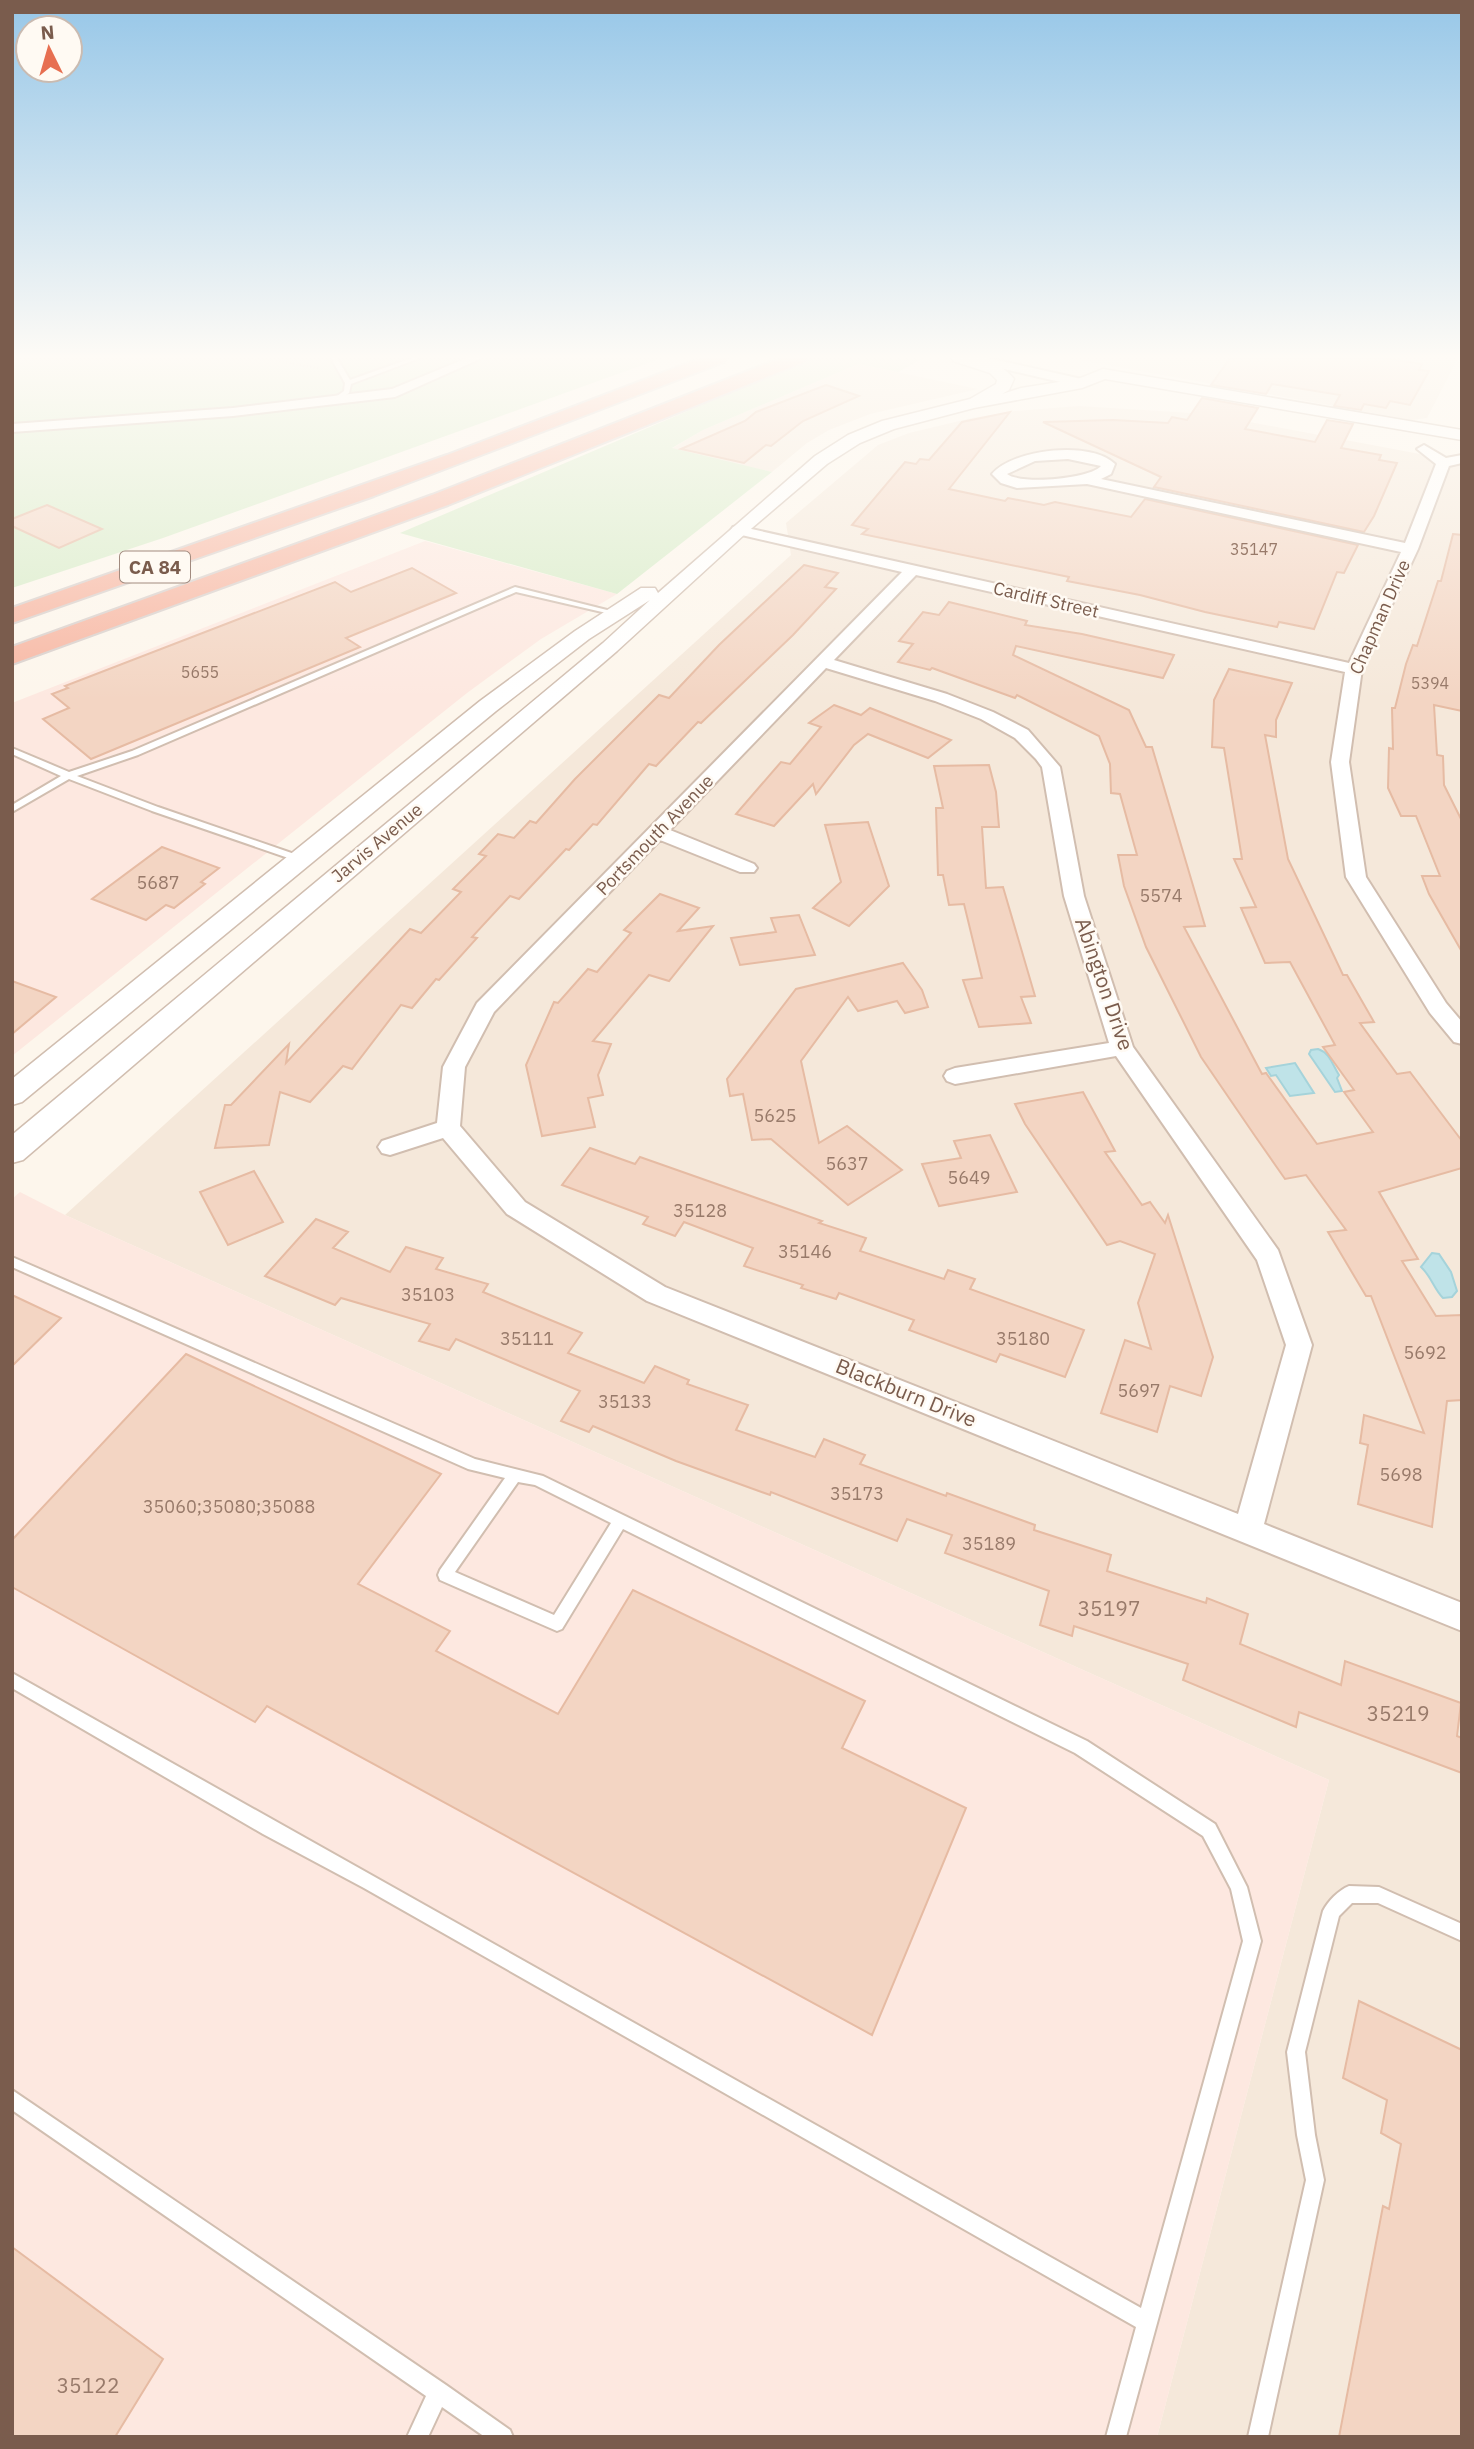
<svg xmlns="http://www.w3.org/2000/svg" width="1474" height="2449" font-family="'IBM Plex Sans',sans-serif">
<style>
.residential{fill:#f5e8da}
.commercial{fill:#fde8e0}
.green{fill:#d8ecc9}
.water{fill:#bfe3e8;stroke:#a5d3da;stroke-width:2}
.building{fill:#f3d5c3;stroke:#e6bba3;stroke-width:2}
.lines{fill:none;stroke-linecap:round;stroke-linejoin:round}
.service-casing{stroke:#d1beb0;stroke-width:4}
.minor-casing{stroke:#d1beb0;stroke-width:4}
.tertiary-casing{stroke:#d1beb0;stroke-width:3}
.motorway-casing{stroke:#dad1cd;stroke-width:4}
.path{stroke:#d9b8a5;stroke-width:2.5;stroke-dasharray:1 2.5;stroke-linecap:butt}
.service{fill:#fff;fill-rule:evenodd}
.minor{fill:#fff;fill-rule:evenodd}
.tertiary{fill:#fff;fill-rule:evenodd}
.motorway{fill:#f7b7a3;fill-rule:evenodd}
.labels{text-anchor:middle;stroke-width:5;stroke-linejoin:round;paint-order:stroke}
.far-number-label{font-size:16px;fill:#987a6a}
.far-street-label{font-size:18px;fill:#7a5c4d;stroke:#fffaf3}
.number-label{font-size:18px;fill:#987a6a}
.shield{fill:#fffaf3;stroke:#a28b7f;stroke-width:2}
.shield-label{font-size:19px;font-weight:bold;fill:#7a5c4d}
.street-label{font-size:21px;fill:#7a5c4d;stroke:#fffaf3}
.near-number-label{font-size:21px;fill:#987a6a}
</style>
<rect width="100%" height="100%" fill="#fdf6ec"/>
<g class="residential">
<path d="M1068,358h390l-31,60 -15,2z"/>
<path d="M858,364l120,25 -108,25 -41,16 -22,13 -35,29 -101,-23 32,-19z"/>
<path d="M1079,406l128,8 255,48v1975h-305l172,-657 -1264,-565 726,-660 -5,-32 92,-78 31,-12 63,-15 43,-7z"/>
</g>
<g class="commercial">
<path d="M425,541l192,53 -76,45 -74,54 -455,363v-353z"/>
<path d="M20,1192l45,23 1264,565 -172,657h-1145v-1238z"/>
</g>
<g class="green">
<path d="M12,358h650l-499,180 -151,50z"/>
<path d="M812,358l110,1 -24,13 -40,-8 -155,66 -31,18 100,24 -155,122 -217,-61z"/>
</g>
<g class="water">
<path d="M1318,1049c12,4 14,15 21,26l-2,3 5,13 -7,1 -26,-38 2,-4z"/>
<path d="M1295,1063l19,30 -24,3 -14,-21 -5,1 -5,-8z"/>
<path d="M1432,1253l7,1 12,18 6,19 -5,6 -9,1c-9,-9 -12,-22 -22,-31z"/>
</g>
<g class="building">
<path d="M1230,358h153l39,6 -3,6 10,1 -19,34 -20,-4 -4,7 -22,-4 -3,6 -27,-4 6,-11 -68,-11 -6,10 -55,-9z"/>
<path d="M826,385l33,11 -56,25 -32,25 -5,-1 -22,18 -63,-14 64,-28 11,-9z"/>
<path d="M1202,398l56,10 -13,21 70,13 12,-22 26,4 -12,24 40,7 -2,5 18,3 -23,53 -10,16 -210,-45 7,-10 -118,-55 70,-2 55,3 4,-6 15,3z"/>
<path d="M1010,412l-61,77 56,12 3,-3 36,7 11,-3 76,15 14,-18 213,46 -14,28 -7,-1 -23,57 -35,-7 -2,5 -72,-15 -65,-17 -73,-14 2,-4 -207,-43 6,-5 -16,-4 53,-63 11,2 4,-5 9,1 33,-38z"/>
<path d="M47,505l55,24 -43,19 -47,-22v-7z"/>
<path d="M1453,534l9,1v176l-28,-6 3,50 6,1 1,29 18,36v131l-33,-58 -7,-18h18l-24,-60h-15l-13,-28 1,-40 4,1 -1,-41h3l11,-44 7,-19 4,1 21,-65h3z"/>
<path d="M804,565l34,8 -13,14 11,2 -43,46 -92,88 -3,-1 -42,44 -7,-2 -52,61 -4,-1 -24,26 -3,-1 -47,50 -9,-3 -38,41 5,1 -38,42 -3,-1 -24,29 -11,-3 -49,64 -9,-3 -33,36 -30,-10 -11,53 -54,3 10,-43h6l58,-61 -3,19 124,-134 11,4 40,-41 -8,-3 33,-33 -7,-2 19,-20 16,4 16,-17 6,2 39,-44 84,-84 10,3 50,-53z"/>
<path d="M412,568l44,25 -110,45 14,9 -269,112 -48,-40 26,-11 -17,-14 16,-6 -3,-2 270,-104 16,10z"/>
<path d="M949,602l78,19 -2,4 57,9 92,21 -11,23 -147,-32 -3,9 116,55 17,37h6l53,179 -21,1 78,147 4,-1 51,71 56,-12 -29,-40 10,-2 -31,-43 12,-2 -45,-83 -25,1 -24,-55 15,-1 -22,-48h8l-18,-111 -12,-1 2,-47 15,-31 63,14 -16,37v17l-11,-2 23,124 55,116h4l27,47 -14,1 37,51 13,-2 52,69v27l-83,24 39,67 -16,2 34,55 26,-1v85l-15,1 -15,126 -74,-23 10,-59 -8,-2 4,-28 60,18 -53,-137h-5l-38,-64 18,-2 -40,-55 -21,4 -30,-43 -54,-79 -55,-110 -22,-61 -6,-31h19l-17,-61 -9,-1 -1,-29 -11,-28 -82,-41 -2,3 -83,-30 -2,2 -32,-8 15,-18 -14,-3 24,-29 16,3z"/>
<path d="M834,705l27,10 9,-7 81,32 -23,18 -60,-24 -14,11 -38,49 -3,-10 -39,42 -38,-12 45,-52 9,2 31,-37 -12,-4z"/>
<path d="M989,765l7,27 3,35h-17l4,61 17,-1 32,109 -14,1 10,26 -52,4 -16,-47 19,-2 -18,-74 -15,1 -6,-30h-5l-2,-67h7l-9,-42z"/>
<path d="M868,822l21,64 -40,40 -36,-18 28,-26 -16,-57z"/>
<path d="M162,847l57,21 -18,14 4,2 -31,24 -8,-3 -20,15 -54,-21z"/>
<path d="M660,894l39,14 -21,23 35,-5 -44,55 -20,-6 -56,66 18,3 -13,31 5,20 -15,3 7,29 -53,9 -16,-71 28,-63 4,1 30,-34 9,3 34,-39 -7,-3z"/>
<path d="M799,915l16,40 -75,10 -9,-27 45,-6 -5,-14z"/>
<path d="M903,963l19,27 6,17 -23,6 -8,-12 -39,10 -10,-14 -47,64 18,82 28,-17 55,44 -54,35 -77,-66 -19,1 -9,-46 -13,2 -3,-17 69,-90z"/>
<path d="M12,981l44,16 -44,37z"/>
<path d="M1083,1092l32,59 -10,1 37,53 8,-3 15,21 3,-8 45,142 -12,39 -31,-10 -13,46 -56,-19 24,-73 26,9 -13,-46 17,-49 -35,-13 -13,4 -82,-121 -10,-20z"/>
<path d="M990,1135l27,57 -78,14 -17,-42 39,-6 -7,-17z"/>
<path d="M590,1148l45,16 5,-7 182,64 -3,2 47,15 -6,13 84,28 4,-9 27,9 -5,10 114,41 -19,47 -65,-23 -4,8 -87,-32 5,-10 -75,-27 -3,6 -35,-11 2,-3 -59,-19 9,-18 -69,-26 -9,14 -32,-12 5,-7 -86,-32z"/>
<path d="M254,1171l29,51 -55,23 -28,-53z"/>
<path d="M316,1219l32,13 -15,16 57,24 16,-25 37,11 -7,11 52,15 -5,8 99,41 -14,20 76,30 11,-17 34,14 -2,4 61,21 -12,25 79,27 9,-18 41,16 -5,9 86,32 1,-3 88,32 -1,5 77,25 -4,16 99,32 1,-5 41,16 -8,30 101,41 4,-24 116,42 -4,33 5,2v35l-163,-61 -3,15 -113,-47 5,-16 -114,-38 -2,10 -32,-11 9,-34 -104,-38 7,-18 -45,-16 -10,22 -126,-49 -1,3 -94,-34 -83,-35 -4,6 -28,-11 19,-30 -124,-52 -7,11 -30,-9 11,-17 -89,-26 -6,7 -70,-29z"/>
<path d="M12,1295l49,23 -49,48z"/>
<path d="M186,1354l255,120 -83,110 92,47 -14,20 122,63 75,-124 232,111 -23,47 124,60 -94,227 -605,-329 -12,16 -243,-135v-47z"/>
<path d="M1359,2001l103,49v387h-123l44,-231 6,3 12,-65 -20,-11 6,-33 -44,-22z"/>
<path d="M12,2247l151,112 -48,78h-103z"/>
</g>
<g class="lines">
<defs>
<g id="service">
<path d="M331,358h6l13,22 62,-22h8l-69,26 -2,9 -13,8 -3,-2 11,-8 1,-8z"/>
<path d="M515,587l104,26 -4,2 -99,-23 -378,163 -61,21 81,31 145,50v4h-6l-145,-50 -83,-32 -57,33v-7l49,-29 -49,-22v-6l57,24 63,-21z"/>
<path d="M12,1257l463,202 68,17 544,265 128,83 32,63 14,54 -135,496h-20l30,-110 -772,-439 -101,-54 -251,-146v-15l1129,635 102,-367 -12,-52 -28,-53 -128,-83 -452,-224 -61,100 -5,2 -117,-51 -2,-5 2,-5 65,-92 -37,-9 -456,-202zM518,1482l17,3 76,38 -57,92 -99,-43z"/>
<path d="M1349,1886l30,1 83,37v17l-84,-38h-26l-13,13 -34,136 10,83 9,45 -56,257h-20l58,-257 -9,-45 -10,-83 36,-141c5,-10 16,-21 26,-25z"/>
<path d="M12,2090l434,295 64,45 3,7h-28l-43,-30 -14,30h-21l19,-41 -414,-286z"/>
</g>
<g id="minor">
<path d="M467,358h15l-87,39 -162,19 -221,16v-8l221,-16 159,-19z"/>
<path d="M968,358h20l98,22 2,3 -6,4 -112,-26z"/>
<path d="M1424,445l22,13 16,-3v8l-13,3 -31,83 -56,120 -13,93 17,115 80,126 16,19v22l-8,-2 -24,-29 -84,-136 -15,-115 14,-90 -429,-97 -82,85 113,34 46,18 35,18 32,37 24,129 49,151 145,203 34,95 -48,179 198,79v28l-815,-330 -140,-87 -64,-76 -53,17 -8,-2 -4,-6 4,-6 55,-18 6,-56 34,-64 425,-431 -169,-39 -2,-3 2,-3 5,-1 611,137 52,-111 -314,-68 -70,4 -16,-5 -9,-9c21,-25 99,-34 123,-10l-4,10 -10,5 304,64 31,-79 -19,-15zM1068,459l33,7c-11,13 -80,19 -94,8l28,-13zM826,668l109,33 46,18 34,19 21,21 6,8 22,129 45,147 -154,25 -8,3 -3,5 3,5 8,3 161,-28 141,204 29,85 -48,169 -573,-227 -140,-85 -65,-76 5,-59 29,-55 166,-172 80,32h14l3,-4 -3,-4 -84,-34z"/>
</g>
<path id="tertiary" d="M951,358c23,-2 48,2 63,21l-5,11 -7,4 19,-6 57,-9 25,-10 359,61v10l-357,-61 -23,9 -108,20 -80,21 -34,14 -33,21 -82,70 -128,117 -594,509 -11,3v-28l591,-492 47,-43 -61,39 -93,72 -474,391 -10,3v-26l468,-378 95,-70 66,-43h14l3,5 157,-137 33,-21 34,-14 88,-22 26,-15 1,-4 -7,-7 -37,-12z"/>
<g id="motorway">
<path d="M701,358h26l-3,4 -350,134 -362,127v-15l435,-153z"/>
<path d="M781,358h26l-3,4 -356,143 -436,159v-17l420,-152z"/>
</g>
</defs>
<use href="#service" class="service-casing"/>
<use href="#minor" class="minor-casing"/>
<use href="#tertiary" class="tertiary-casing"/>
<use href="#motorway" class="motorway-casing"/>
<path class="path" d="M262,358l56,10"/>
<use href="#service" class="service"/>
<use href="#minor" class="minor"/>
<use href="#tertiary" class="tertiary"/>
<use href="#motorway" class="motorway"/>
</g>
<linearGradient id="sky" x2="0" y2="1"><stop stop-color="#97c7e8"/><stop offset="0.51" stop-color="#fefbf6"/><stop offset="1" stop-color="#fefbf6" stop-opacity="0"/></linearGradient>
<rect width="1474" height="700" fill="url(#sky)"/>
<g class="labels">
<g class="far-number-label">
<text x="1254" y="555">35147</text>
<text x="200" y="678">5655</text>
<text x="1430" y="689">5394</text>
</g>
<g class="far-street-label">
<text transform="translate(1046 600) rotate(13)" y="6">Cardiff Street</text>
<text transform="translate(1380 617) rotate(-66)" y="6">Chapman Drive</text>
<text transform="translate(655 835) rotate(-46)" y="6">Portsmouth Avenue</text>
<text transform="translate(377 843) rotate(-40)" y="6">Jarvis Avenue</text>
</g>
<g class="number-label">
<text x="158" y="889">5687</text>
<text x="1161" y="902">5574</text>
<text x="775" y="1122">5625</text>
<text x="847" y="1170">5637</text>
<text x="969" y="1184">5649</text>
<text x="700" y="1217">35128</text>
<text x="805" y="1258">35146</text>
<text x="428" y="1301">35103</text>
<text x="527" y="1345">35111</text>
<text x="1023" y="1345">35180</text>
<text x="1425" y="1359">5692</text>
<text x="1139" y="1397">5697</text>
<text x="625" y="1408">35133</text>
<text x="1401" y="1481">5698</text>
<text x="857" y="1500">35173</text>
<text x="229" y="1513">35060;35080;35088</text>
<text x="989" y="1550">35189</text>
</g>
<rect class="shield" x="120" y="551.5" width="70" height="31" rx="5"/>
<g class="shield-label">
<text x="155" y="574">CA 84</text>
</g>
<g class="street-label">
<text transform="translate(1104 984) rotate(71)" y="7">Abington Drive</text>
<text transform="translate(906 1393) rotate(22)" y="7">Blackburn Drive</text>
</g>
<g class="near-number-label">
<text x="1109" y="1616">35197</text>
<text x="1398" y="1721">35219</text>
<text x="88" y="2393">35122</text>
</g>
</g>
<rect width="1474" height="2449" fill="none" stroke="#7a5c4d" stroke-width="28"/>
<g transform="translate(49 49) rotate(355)"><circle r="33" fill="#fffaf3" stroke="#cabbb1" stroke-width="2"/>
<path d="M0-5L12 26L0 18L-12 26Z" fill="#e76f51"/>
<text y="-10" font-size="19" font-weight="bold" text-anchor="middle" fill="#7a5c4d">N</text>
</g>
</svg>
